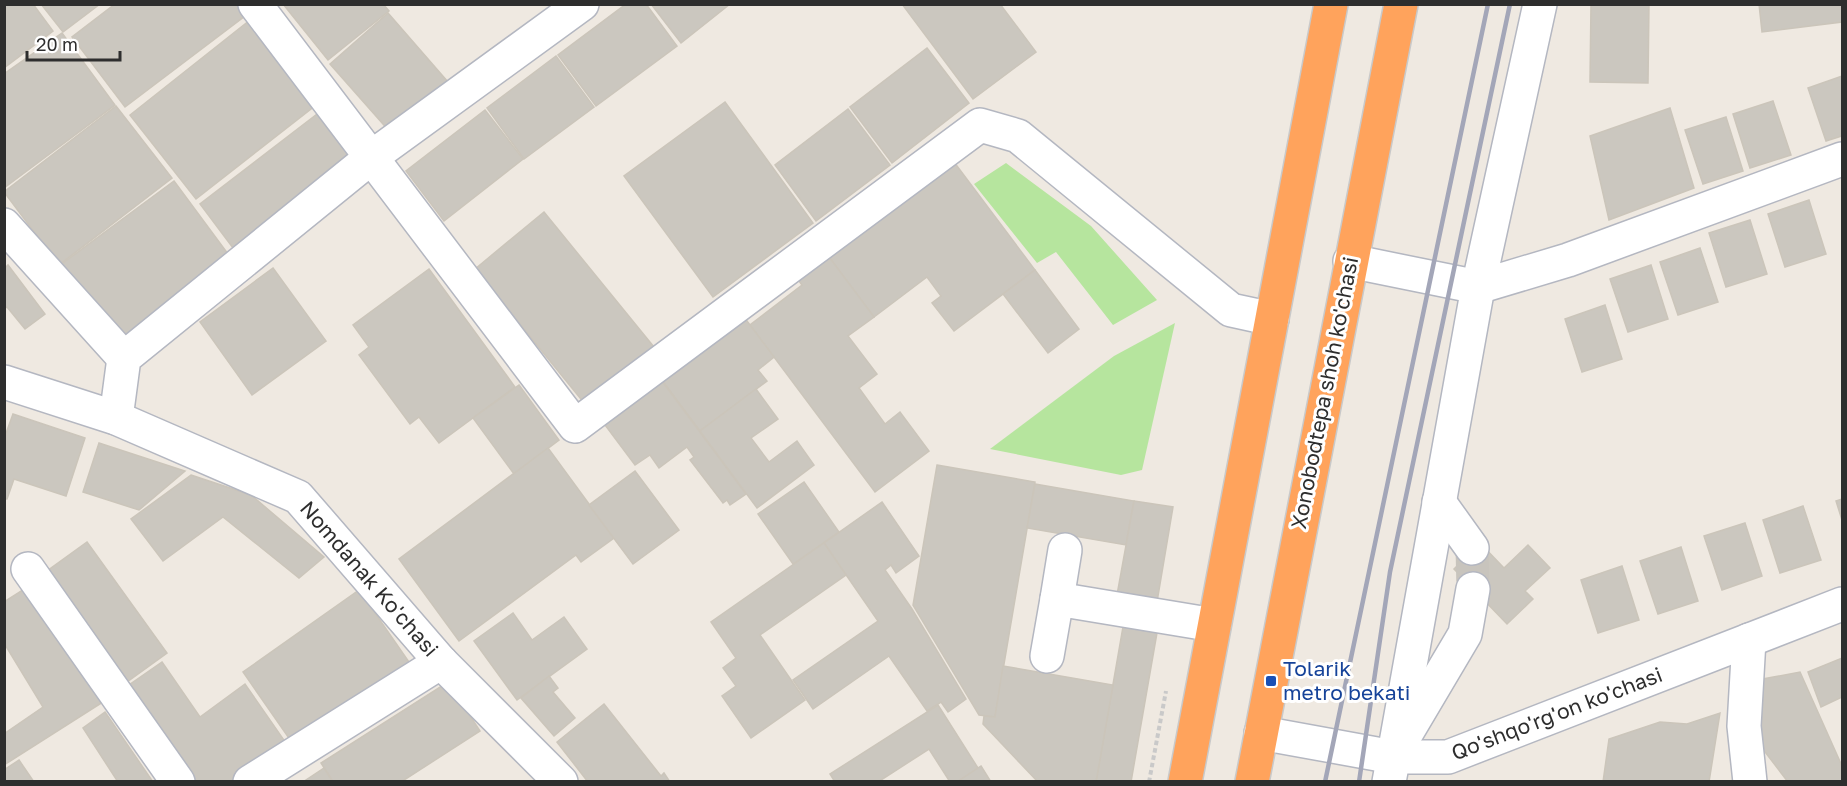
<svg xmlns="http://www.w3.org/2000/svg" width="1847" height="786" font-family="'Golos Text',sans-serif">
<style>
.green{fill:#b6e59e}
.building{fill:#cbc7bf;stroke:#cbc5ba;stroke-width:1.5}
.lines{fill:none;stroke-linecap:round;stroke-linejoin:round}
.minor-tunnel{stroke:#c8c4bd;stroke-width:33;stroke-dasharray:33 16;stroke-linecap:butt}
.minor-casing{stroke:#b4b7c1;stroke-width:36}
.highway-casing{stroke:#c9c9c9;stroke-width:36}
.path{stroke:#c9c9c9;stroke-width:4;stroke-dasharray:4.5 3;stroke-linecap:butt}
.minor{stroke:#fff;stroke-width:33}
.highway{stroke:#ffa35c;stroke-width:33}
.rail{stroke:#a3a6b8;stroke-width:4.5}
.transit-dot{fill:#1a4fb4;stroke:#fff;stroke-width:2}
.labels{text-anchor:middle;stroke-width:6;stroke-linejoin:round;paint-order:stroke}
.street-label{font-size:21px;fill:#2e2e2e;stroke:#fff}
.transit-label{font-size:21px;fill:#164399;stroke:#fff;text-anchor:start}
</style>
<rect width="100%" height="100%" fill="#efe9e1"/>
<g class="green">
<path d="M1006,163l85,63 66,74 -44,25 -57,-73 -19,11 -63,-79z"/>
<path d="M1175,323l-33,147 -21,5 -131,-26 124,-93z"/>
</g>
<g class="building">
<path d="M4,4h29l20,27 -49,37z"/>
<path d="M41,4h59l-37,28z"/>
<path d="M115,4h122l8,12 -120,91 -53,-70z"/>
<path d="M283,4h100l6,7 -61,49z"/>
<path d="M626,4h20l31,42 -81,60 -38,-51z"/>
<path d="M651,4h79l-49,39z"/>
<path d="M902,4h98l36,48 -63,47z"/>
<path d="M1591,4h58l-1,79 -58,-1z"/>
<path d="M1759,4h83v18l-80,10z"/>
<path d="M388,13l60,69 -58,50 -60,-68z"/>
<path d="M250,20l66,85 -120,94 -66,-84z"/>
<path d="M62,33l53,72 -111,83v-114z"/>
<path d="M927,48l42,55 -77,60 -42,-56z"/>
<path d="M556,56l38,51 -70,52 -37,-51z"/>
<path d="M1842,76v60l-16,5 -18,-53z"/>
<path d="M1773,101l18,54 -41,13 -17,-54z"/>
<path d="M725,102l88,121 -100,74 -89,-121z"/>
<path d="M116,106l56,72 -113,87 -55,-73z"/>
<path d="M1670,108l24,80 -85,32 -19,-84z"/>
<path d="M848,109l42,56 -74,56 -41,-56z"/>
<path d="M485,110l38,49 -79,62 -38,-50z"/>
<path d="M321,111l37,49 -122,92 -36,-48z"/>
<path d="M1726,117l17,54 -40,13 -18,-54z"/>
<path d="M954,162l81,108 -81,61 -22,-28 9,-7 -14,-19 -53,40 -45,-60z"/>
<path d="M174,181l57,77 -115,85 -57,-77z"/>
<path d="M1809,200l17,54 -41,13 -17,-53z"/>
<path d="M544,212l114,140 -69,57 -114,-140z"/>
<path d="M1750,220l17,54 -41,13 -17,-54z"/>
<path d="M1700,248l18,54 -40,13 -18,-53z"/>
<path d="M829,257l45,60 -26,19 29,38 -18,14 26,36 15,-12 29,39 -54,41 -125,-167 52,-40 -6,-8z"/>
<path d="M8,265l37,49 -20,15 -18,-22 -3,2v-40z"/>
<path d="M1651,265l17,54 -40,13 -18,-53z"/>
<path d="M273,268l53,73 -74,54 -52,-73z"/>
<path d="M429,269l86,118 -76,56 -20,-26 -9,7 -51,-69 10,-8 -16,-22z"/>
<path d="M1035,270l44,59 -31,24 -45,-59z"/>
<path d="M1605,305l17,54 -40,13 -17,-53z"/>
<path d="M744,317l30,40 -16,13 9,11 -67,50 -39,-52z"/>
<path d="M662,381l84,113 -16,11 -3,-5 -4,3 -33,-43 4,-3 -7,-10 -28,21 -9,-13 -15,10 -30,-40z"/>
<path d="M519,385l40,55 -45,34 -41,-56z"/>
<path d="M756,389l22,30 -27,19 18,24 28,-21 17,24 -57,43 -57,-77z"/>
<path d="M13,414l72,24 -19,58 -52,-17 -7,20h-3v-60z"/>
<path d="M99,443l86,28 -46,39 -56,-18z"/>
<path d="M548,448l66,90 -33,24 -5,-7 -117,86 -60,-82z"/>
<path d="M937,465l98,17 -40,235 -16,-2 -66,-110z"/>
<path d="M635,471l44,59 -46,34 -44,-59z"/>
<path d="M191,475l60,20 73,62 -25,21 -76,-61 -60,44 -32,-42z"/>
<path d="M804,482l35,50 -46,32 -35,-50z"/>
<path d="M1035,484l99,17 -8,44 -99,-17z"/>
<path d="M1842,499v21l-6,-19z"/>
<path d="M1134,501l39,6 -16,95 -40,-7z"/>
<path d="M882,502l37,54 -23,17 -5,-8 -6,5 27,39 54,90 -18,13 -7,-10 -14,9 -38,-55 -76,53 -20,-29 85,-59 -54,-78z"/>
<path d="M1803,506l18,54 -41,13 -17,-53z"/>
<path d="M1745,523l17,53 -40,14 -18,-54z"/>
<path d="M87,542l80,111 -40,29 -80,-111z"/>
<path d="M824,543l22,32 -86,60 45,65 -54,38 -29,-42 14,-10 -13,-18 13,-10 -25,-36z"/>
<path d="M1480,543l24,25 24,-23 22,23 -25,23 8,8 -26,25 -53,-55z"/>
<path d="M1681,547l17,54 -40,13 -18,-53z"/>
<path d="M1622,566l17,54 -41,13 -17,-53z"/>
<path d="M29,586l74,116 -99,63v-31l39,-27 -39,-64v-41z"/>
<path d="M359,590l50,72 -116,82 -50,-72z"/>
<path d="M513,613l19,27 32,-23 23,32 -70,51 -43,-59z"/>
<path d="M1124,621l34,6 -27,155h-35z"/>
<path d="M1842,658v39l-21,10 -13,-35z"/>
<path d="M162,662l38,55 45,-33 43,62 -53,36h-41l-65,-97z"/>
<path d="M1003,666l110,19 -17,97h-58l-55,-58 1,-8 11,1z"/>
<path d="M1800,672l42,94v16h-54l-29,-38 4,-65z"/>
<path d="M549,676l9,12 -5,4 22,26 -21,18 -33,-38z"/>
<path d="M448,682l32,49 -79,51h-68l-12,-19z"/>
<path d="M604,704l57,72 3,-3 6,9h-82l-31,-40z"/>
<path d="M938,705l40,63 -21,14h-7l-21,-33 -51,33h-43l-5,-8z"/>
<path d="M105,712l48,70h-35l-35,-54z"/>
<path d="M1720,713l-11,69h-106l6,-43 51,-17 27,2z"/>
<path d="M19,760l15,22h-30v-12z"/>
<path d="M981,766l10,16h-34z"/>
<path d="M324,768l9,14h-30z"/>
</g>
<g class="lines">
<path class="minor-tunnel" d="M1472,548l1,41"/>
<defs>
<g id="minor">
<path d="M255,4l320,422 405,-301 38,11 213,174 41,9"/>
<path d="M4,225l120,133"/>
<path d="M1350,261l128,26 90,-27 274,-101"/>
<path d="M4,382l112,36 182,79 143,165 120,120"/>
<path d="M116,418l8,-60 249,-202 209,-152"/>
<path d="M1439,502l33,46"/>
<path d="M28,569l150,213"/>
<path d="M1057,599l8,-49"/>
<path d="M1749,640l-5,86 6,56"/>
<path d="M1047,656l10,-57 157,26"/>
<path d="M1261,733l132,24h55l394,-153"/>
<path d="M1404,737l61,-103 8,-45"/>
<path d="M250,782l191,-120"/>
<path d="M1389,782l89,-495 62,-283"/>
</g>
<g id="highway">
<path d="M1185,782l146,-778"/>
<path d="M1252,782l149,-778"/>
</g>
</defs>
<use href="#minor" class="minor-casing"/>
<use href="#highway" class="highway-casing"/>
<path class="path" d="M1149,782l17,-91"/>
<use href="#minor" class="minor"/>
<use href="#highway" class="highway"/>
<g class="rail">
<path d="M1325,782l163,-778"/>
<path d="M1359,782l31,-210 120,-568"/>
</g>
</g>
<rect class="transit-dot" x="1265" y="675" width="12" height="12" rx="3"/>
<g class="labels">
<g class="street-label">
<text transform="translate(1325 393) rotate(-79)" y="7">Xonobodtepa shoh ko'chasi</text>
<text transform="translate(369 579) rotate(49)" y="7">Nomdanak Ko'chasi</text>
<text transform="translate(1557 714) rotate(-21)" y="7">Qo'shqo'rg'on ko'chasi</text>
</g>
<g class="transit-label">
<text x="1283" y="676">Tolarik<tspan x="1283" dy="24">metro bekati</tspan></text>
</g>
</g>
<rect width="1847" height="786" fill="none" stroke="#2e2e2e" stroke-width="12"/>
<path d="M27 51v9h93v-9" fill="none" stroke="#2e2e2e" stroke-width="3"/>
<text x="36" y="51" font-size="18" fill="#2e2e2e" stroke="#ffffff" stroke-width="4.5" paint-order="stroke">20 m</text>
</svg>
